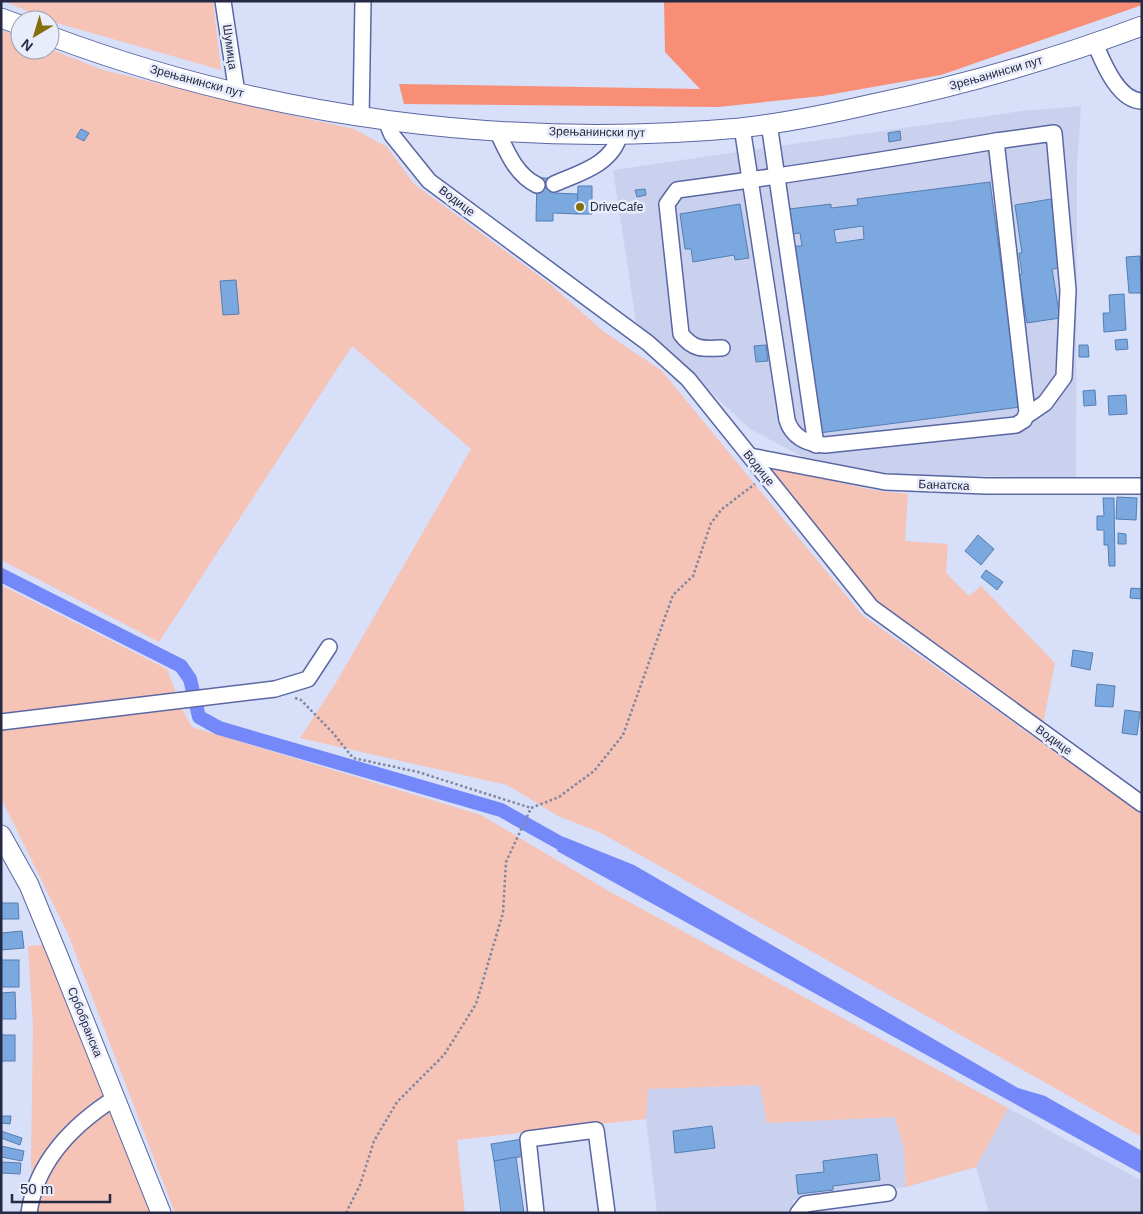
<svg xmlns="http://www.w3.org/2000/svg" width="1143" height="1214" font-family="Arial,sans-serif">
<style>
.built{fill:#c9d1ee}
.green{fill:#f6c3b7}
.forest{fill:#f88e76}
.water{fill:#7588f9}
.lines{fill:none;stroke-linecap:round;stroke-linejoin:round}
.canal{stroke:#7588f9;stroke-width:14}
.building{fill:#7ba8de;stroke:#537eb2;fill-rule:evenodd}
.minor-casing{stroke:#5b67a2;stroke-width:18}
.major-casing{stroke:#5b67a2;stroke-width:21}
.path{stroke:#7f869f;stroke-width:2.5;stroke-dasharray:2.5 2.5;stroke-linecap:butt}
.minor{stroke:#fff;stroke-width:15}
.major{stroke:#fff;stroke-width:19}
.poi-dot{fill:#856e0d;stroke:#e9ecfa;stroke-width:2}
.labels{text-anchor:middle;stroke-width:5;stroke-linejoin:round;paint-order:stroke}
.street-label{font-size:12px;fill:#242a43;stroke:#e9ecfa}
.poi-label{font-size:12px;fill:#242a43;stroke:#e9ecfa;text-anchor:start}
</style>
<rect width="100%" height="100%" fill="#d7dff9"/>
<g class="built">
<path d="M1081,106l-4,60 -1,313 -91,-3 -79,3 -90,-15 -66,-35 -114,-107 -23,-152 408,-59z"/>
<path d="M761,1085l7,38 127,-6 9,32 2,38 -113,13 1,13h-137l-11,-94 2,-30z"/>
<path d="M1008,1108l134,73v32h-153l-13,-46z"/>
</g>
<g class="green">
<path d="M4,1h209l8,69 -171,-49z"/>
<path d="M1,30l19,7v13l30,-1 53,21 159,39 92,20 33,18 27,37 136,100 53,47 59,40 200,244 280,199v323l-543,-305 -41,-16 -51,-31 -207,-47 37,-57 134,-232 -119,-103 -193,296 -158,-82z"/>
<path d="M766,466l107,24 35,4 -3,47 43,3 -2,29 23,23 12,-10 74,77 -13,66 -166,-124z"/>
<path d="M1,585l166,84 15,40 10,18 289,88 126,75 401,218 -32,59 -70,20 -2,-38 -9,-32 -128,6 -7,-38 -112,4 -2,30 -189,21 8,73h-290l-107,-279 -67,-136z"/>
<path d="M42,945l10,9 57,154 42,105h-118l-2,-55 2,-132 -5,-80z"/>
</g>
<path class="forest" d="M664,1h478v4l-201,70 -119,21 -104,11 -314,-3 -5,-20 301,5 -35,-37z"/>
<path class="water" d="M564,837l70,28 384,223 27,8 97,55v23l-585,-323z"/>
<g class="lines">
<path class="canal" d="M1,575l180,91 9,13 9,38 20,11 282,82 75,42"/>
</g>
<g class="building">
<path d="M81,129l8,4 -5,8 -8,-4z"/>
<path d="M900,131l1,9 -12,2 -1,-9z"/>
<path d="M537,178h17v15l24,1 -1,20 -24,-1v8h-17z"/>
<path d="M990,182l30,225 -201,26 -24,-187h7l-2,-13 -7,1 -4,-25 42,-5v4l27,-3 -1,-6zM863,226l1,13 -28,4 -2,-13z"/>
<path d="M578,186h14v28h-15z"/>
<path d="M645,189l1,6 -9,2 -2,-7z"/>
<path d="M1051,199l11,69 -10,1 8,49 -33,5 -8,-48 3,-1 -3,-21h3l-7,-48z"/>
<path d="M740,204l9,54 -14,2 -1,-5 -41,7 -2,-13h-6l-5,-35z"/>
<path d="M1140,256l2,37h-13l-3,-36z"/>
<path d="M236,280l3,34 -16,1 -3,-34z"/>
<path d="M1124,294l2,36 -22,2 -1,-19h7l-1,-18z"/>
<path d="M1127,339l1,10 -12,1 -1,-10z"/>
<path d="M766,345l2,16 -12,1 -2,-16z"/>
<path d="M1079,345h9l1,12h-10z"/>
<path d="M1095,390l1,15 -12,1 -1,-15z"/>
<path d="M1126,395l1,19 -18,1 -1,-19z"/>
<path d="M1117,497l20,1 -1,22 -20,-1z"/>
<path d="M1103,498h11l1,68h-6l-1,-21h-4v-15h-7v-14h7z"/>
<path d="M1118,533l8,1v10h-8z"/>
<path d="M978,535l16,14 -13,16 -16,-14z"/>
<path d="M986,570l17,12 -6,8 -16,-13z"/>
<path d="M1131,588l11,1v10l-12,-1z"/>
<path d="M1073,650l20,3 -3,17 -19,-4z"/>
<path d="M1097,684l18,2 -2,21 -18,-1z"/>
<path d="M1125,710l15,2 -3,23 -15,-2z"/>
<path d="M1,903h17l1,16h-18z"/>
<path d="M22,931l2,17 -23,2v-17z"/>
<rect x="1" y="960" width="18" height="27"/>
<path d="M15,992l1,27h-15v-26z"/>
<rect x="1" y="1035" width="14" height="26"/>
<path d="M1,1116h10l-1,8 -9,-1z"/>
<path d="M712,1126l3,22 -40,5 -2,-22z"/>
<path d="M1,1131l21,7 -2,7 -19,-7z"/>
<path d="M523,1139l2,17 -31,5 -3,-17z"/>
<path d="M1,1146l23,5 -2,10 -21,-4z"/>
<path d="M877,1154l3,26 -47,6v4l-35,4 -2,-19 28,-3 -1,-11z"/>
<path d="M516,1157l8,56h-23l-7,-52z"/>
<path d="M1,1162l20,1 -1,11 -19,-1z"/>
</g>
<g class="lines">
<defs>
<g id="minor">
<path d="M223,1l14,92"/>
<path d="M1095,44c8,18 23,57 47,57"/>
<path d="M361,118l2,-117"/>
<path d="M386,121l6,14 37,46 219,162 40,36 183,228 271,197"/>
<path d="M769,123l47,322"/>
<path d="M497,131c10,21 19,44 40,54"/>
<path d="M996,141l58,-8 14,157 -4,87 -19,26 -19,13"/>
<path d="M554,184c25,-11 58,-19 66,-50"/>
<path d="M722,348c-19,1 -29,2 -41,-14l-14,-130 10,-14c107,-14 213,-31 319,-49l31,271 -3,8 -8,5 -191,20c-18,-1 -33,-8 -38,-25 -15,-98 -30,-195 -45,-293"/>
<path d="M750,456l135,26 101,4h156"/>
<path d="M1,722l274,-33 33,-10 21,-32"/>
<path d="M29,1213c7,-51 45,-89 86,-115"/>
<path d="M536,1213l-8,-74 68,-9 11,83"/>
<path d="M798,1213l7,-9 83,-11"/>
</g>
<g id="major">
<path d="M1,18l19,7"/>
<path d="M50,36c219,82 457,113 690,92 44,-5 89,-14 132,-24 92,-19 182,-45 270,-78"/>
<path d="M1,835l28,50 30,73 102,255"/>
</g>
</defs>
<use href="#minor" class="minor-casing"/>
<use href="#major" class="major-casing"/>
<g class="path">
<path d="M295,698l6,2 32,33 20,25 65,14 113,36"/>
<path d="M346,1213l14,-28 14,-44 23,-39 47,-47 32,-51 27,-91 3,-51 25,-54 28,-11 35,-26 29,-36 50,-140 20,-19 18,-53 11,-14 33,-25"/>
</g>
<use href="#minor" class="minor"/>
<use href="#major" class="major"/>
</g>
<circle class="poi-dot" cx="580" cy="207" r="5"/>
<g class="labels">
<g class="street-label">
<text transform="translate(230 47) rotate(82)" y="4">Шумица</text>
<text transform="translate(996 73) rotate(-16)" y="4">Зрењанински пут</text>
<text transform="translate(197 81) rotate(15)" y="4">Зрењанински пут</text>
<text transform="translate(597 132) rotate(1)" y="4">Зрењанински пут</text>
<text transform="translate(457 201) rotate(37)" y="4">Водице</text>
<text transform="translate(759 468) rotate(51)" y="4">Водице</text>
<text transform="translate(944 485) rotate(2)" y="4">Банатска</text>
<text transform="translate(1054 740) rotate(36)" y="4">Водице</text>
<text transform="translate(85 1022) rotate(68)" y="4">Србобранска</text>
</g>
<g class="poi-label">
<text x="590" y="211">DriveCafe</text>
</g>
</g>
<rect width="1143" height="1214" fill="none" stroke="#242a43" stroke-width="5"/>
<g transform="translate(35 35) rotate(218)"><circle r="24" fill="#e9ecfa" stroke="#9a9eb1"/>
<path d="M0-4L9 19L0 12L-9 19Z" fill="#856e0d"/>
<text y="-8" font-size="14" font-weight="bold" text-anchor="middle" fill="#242a43">N</text>
</g>
<path d="M12 1194v8h98v-8" fill="none" stroke="#242a43" stroke-width="2.5"/>
<text x="20" y="1194" font-size="15" fill="#242a43" stroke="#e9ecfa" stroke-width="4" paint-order="stroke">50 m</text>
</svg>
